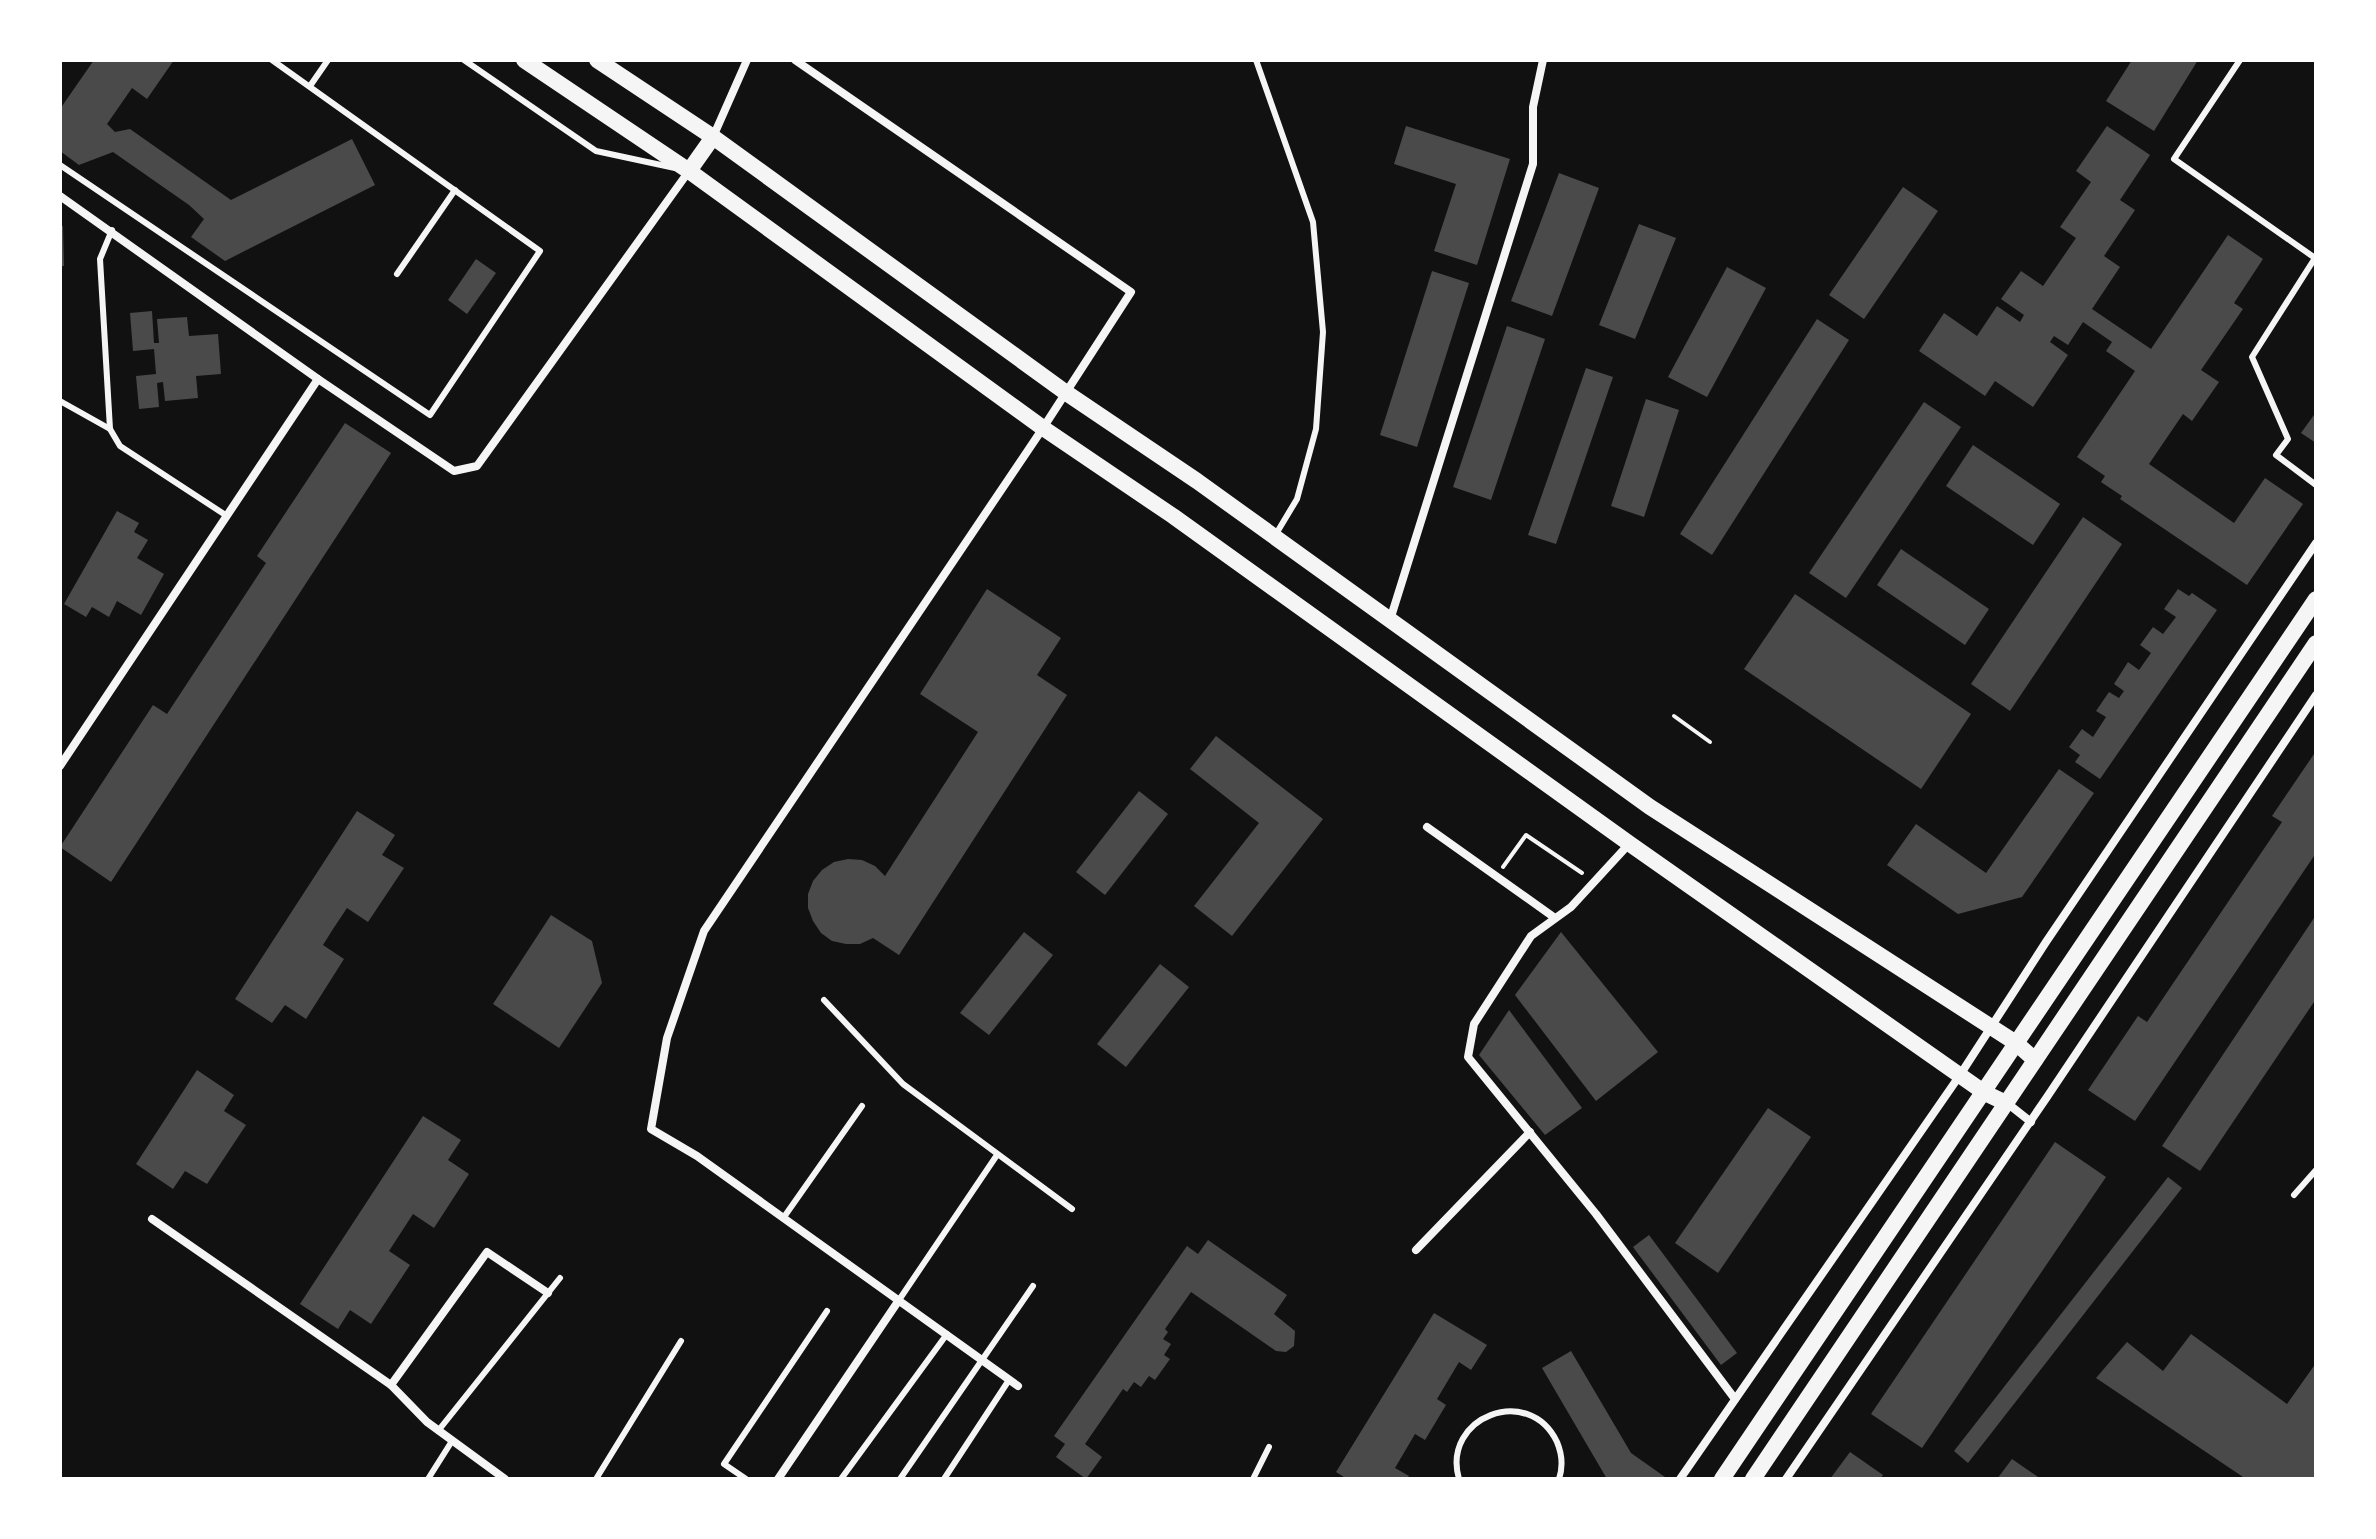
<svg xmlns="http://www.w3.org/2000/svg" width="2376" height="1539" font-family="Raleway,sans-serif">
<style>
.building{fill:#4a4a4a}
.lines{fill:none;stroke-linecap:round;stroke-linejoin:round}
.path{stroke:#f5f5f5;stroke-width:4}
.service{stroke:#f5f5f5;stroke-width:6}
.minor{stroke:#f5f5f5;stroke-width:8}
.secondary{stroke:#f5f5f5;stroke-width:16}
</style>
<rect width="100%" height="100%" fill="#111"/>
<g class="building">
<path d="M94,60h80l-27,39 -15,-11 -25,36 8,8 15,-3 101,71 121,-61 23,46 -150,76 -34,-24 13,-18 -15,-14 -76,-53 -34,13 -19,-14v-42z"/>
<path d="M2132,60h66l-44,71 -48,-30z"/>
<path d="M1406,126l104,33 -33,106 -43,-14 22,-67 -62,-20z"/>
<path d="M2107,126l43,29 -30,45 15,10 -31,46 16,11 -28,42 59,40 77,-114 35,24 -29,44 9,6 -42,61 18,12 -27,39 -9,-7 -34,50 85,59 31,-45 38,26 -56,81 -127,-86 2,-3 -21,-14 4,-6 -28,-19 58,-86 -29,-20 6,-9 -29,-20 -15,23 -14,-9 -4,6 18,13 -35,52 -38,-26 -10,15 -66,-45 25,-38 33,23 20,-30 23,16 4,-7 -23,-16 20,-28 22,15 33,-48 -16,-11 31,-45 -15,-11z"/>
<path d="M1559,173l40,15 -47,128 -41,-15z"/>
<path d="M1903,187l35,24 -74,108 -35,-24z"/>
<path d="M1639,224l37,14 -41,101 -36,-14z"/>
<path d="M60,226h3l1,40h-4z"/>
<path d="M476,259l20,14 -29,41 -19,-14z"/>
<path d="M1727,267l39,21 -59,109 -39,-20z"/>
<path d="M1432,271l37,12 -52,164 -37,-12z"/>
<path d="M152,311l2,32h5l-2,-24 30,-2 2,19 29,-2 3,40 -25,2 2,22 -33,3 -2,-19 -6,1 2,24 -20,2 -3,-33 20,-2 -2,-25 -21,2 -3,-38z"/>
<path d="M1817,319l32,21 -137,215 -32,-21z"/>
<path d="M1507,326l38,13 -54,161 -38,-13z"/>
<path d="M1586,368l27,9 -57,167 -28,-9z"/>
<path d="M1646,399l33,11 -35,107 -33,-11z"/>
<path d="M1924,402l37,25 -115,171 -37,-25z"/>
<path d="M2316,412v31l-15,-10z"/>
<path d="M345,423l46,30 -280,429 -51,-35 93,-142 14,9 99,-151 -9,-7z"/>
<path d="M1973,445l87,59 -27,41 -87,-59z"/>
<path d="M117,511l22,12 -5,9 14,8 -11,18 27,16 -23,41 -24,-14 -8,16 -17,-10 -6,10 -22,-13z"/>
<path d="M2083,517l39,27 -112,167 -39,-27z"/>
<path d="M1901,549l88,60 -24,36 -88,-60z"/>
<path d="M987,589l74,49 -24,37 30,20 -168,260 -26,-17 -13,6h-14l-14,-3 -11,-8 -8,-12 -5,-13v-14l5,-13 9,-11 12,-8 14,-3 14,1 13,6 10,10 93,-144 -58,-38z"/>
<path d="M2178,589l11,7 3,-3 25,17 -117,169 -25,-17 5,-7 -11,-8 13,-18 11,8 13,-20 -10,-6 13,-19 10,6 5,-7 -10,-7 14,-22 11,8 12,-17 -11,-8 13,-18 10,7 13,-17 -12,-8z"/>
<path d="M1795,594l176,120 -50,75 -177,-120z"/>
<path d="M1216,736l107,83 -91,117 -38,-30 65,-83 -69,-54z"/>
<path d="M2316,751v102l-181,268 -47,-31 50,-74 9,6 135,-200 -10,-6z"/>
<path d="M2059,769l35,24 -72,104 -64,17 -71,-49 29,-41 70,49z"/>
<path d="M1139,791l29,23 -63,81 -29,-23z"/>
<path d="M357,811l38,24 -13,20 22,13 -36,54 -21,-14 -14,21 -10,16 21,14 -38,60 -21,-14 -13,18 -37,-24z"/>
<path d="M551,915l41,26 10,42 -43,65 -66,-44z"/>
<path d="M2316,915v84l-116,172 -38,-25z"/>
<path d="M1024,932l29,23 -64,80 -29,-22z"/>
<path d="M1561,932l97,120 -62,49 -81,-106z"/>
<path d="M1160,964l29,23 -63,80 -29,-23z"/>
<path d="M1509,1010l73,98 -37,27 -66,-80z"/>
<path d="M197,1070l37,25 -10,16 22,14 -39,59 -22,-13 -12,18 -37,-25z"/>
<path d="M1768,1108l43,29 -93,136 -43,-30z"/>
<path d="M423,1116l38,24 -13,20 21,14 -35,54 -21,-14 -24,37 21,14 -39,59 -21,-14 -12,19 -38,-25z"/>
<path d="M2055,1142l51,35 -184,271 -51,-34z"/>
<path d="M2168,1177l14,11 -214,275 -14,-12z"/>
<path d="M1649,1235l88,118 -16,12 -88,-118z"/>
<path d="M1208,1240l79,55 -13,19 21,17 -1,15 -8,6 -10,-1 -85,-59 -26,37 3,3 -5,7 8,5 -7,11 6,4 -15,21 -6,-4 -8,11 -7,-5 -7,10 -4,-3 -38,55 17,13 -16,22 -30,-22 9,-13 -11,-8 133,-190 11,8z"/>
<path d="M1434,1313l53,32 -16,25 -12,-8 -22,37 9,6 -21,35 -10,-6 -20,34 14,8 -2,3h-60l-11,-7z"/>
<path d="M2191,1334l96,70 29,-41v116h-70l-150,-101 31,-36 36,29z"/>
<path d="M1571,1351l60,102 34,24 -1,2h-57l-65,-111z"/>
<path d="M1850,1452l33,23 -3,4h-50z"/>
<path d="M2012,1459l29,20h-44z"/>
</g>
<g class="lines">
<g class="path">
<path d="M1674,716l36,26"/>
<path d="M1503,867l23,-32 56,38"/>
</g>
<g class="service">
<path d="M464,60l132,91 79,17"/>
<path d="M1256,60l57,162 10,110 -7,97 -19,70 -21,35"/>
<path d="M2240,60l-66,99 141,99 -63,99 36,82 -12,16 40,30"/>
<path d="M310,86l18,-26"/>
<path d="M60,165l370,250 110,-164 -268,-191"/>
<path d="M112,230l-12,29 10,170 10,17 107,70"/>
<path d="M397,274l58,-84"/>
<path d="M60,401l50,28"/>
<path d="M824,1000l79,84 169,125"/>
<path d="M2294,1195l22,-25"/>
<path d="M784,1217l78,-111"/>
<path d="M899,1300l98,-145"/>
<path d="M438,1431l122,-153"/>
<path d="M428,1479l24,-38"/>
<path d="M596,1479l85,-138"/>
<path d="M746,1479l-22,-15 103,-153"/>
<path d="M841,1479l106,-145"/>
<path d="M900,1479l133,-193"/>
<path d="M944,1479l65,-99"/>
<path d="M1253,1479l16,-32"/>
<path d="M1459,1479c-18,-62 70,-96 98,-37 5,12 6,25 2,37"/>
</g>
<g class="minor">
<path d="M795,60l336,232 -88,136 -339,503 -37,107 -16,91 46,27 321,230"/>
<path d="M713,137l34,-77"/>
<path d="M60,196l258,183 136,92 23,-5 212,-295"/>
<path d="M1390,620l143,-456v-57l10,-47"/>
<path d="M60,766l258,-387"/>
<path d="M1427,827l128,91"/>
<path d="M1629,844l-58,63 -40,29 -57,88 -6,33 128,157 139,185"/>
<path d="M2007,1103l24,19"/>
<path d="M152,1219l239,166 36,37 78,57"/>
<path d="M1416,1250l114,-118"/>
<path d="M391,1385l96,-133 61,41"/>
<path d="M778,1479l121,-179"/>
<path d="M1680,1479l280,-404 86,-133 270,-399"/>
<path d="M1786,1479l261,-382 269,-402"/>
</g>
<g class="secondary">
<path d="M524,60l165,111 354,257 130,88 457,328 355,249 21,10"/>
<path d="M597,60l116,77 352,255 132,89 453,326 366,236 19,17"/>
<path d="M689,171l24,-34"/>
<path d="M1722,1479l594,-880"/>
<path d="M1753,1479l563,-836"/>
</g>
</g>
<rect width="2376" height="1539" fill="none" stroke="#ffffff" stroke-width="124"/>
</svg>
